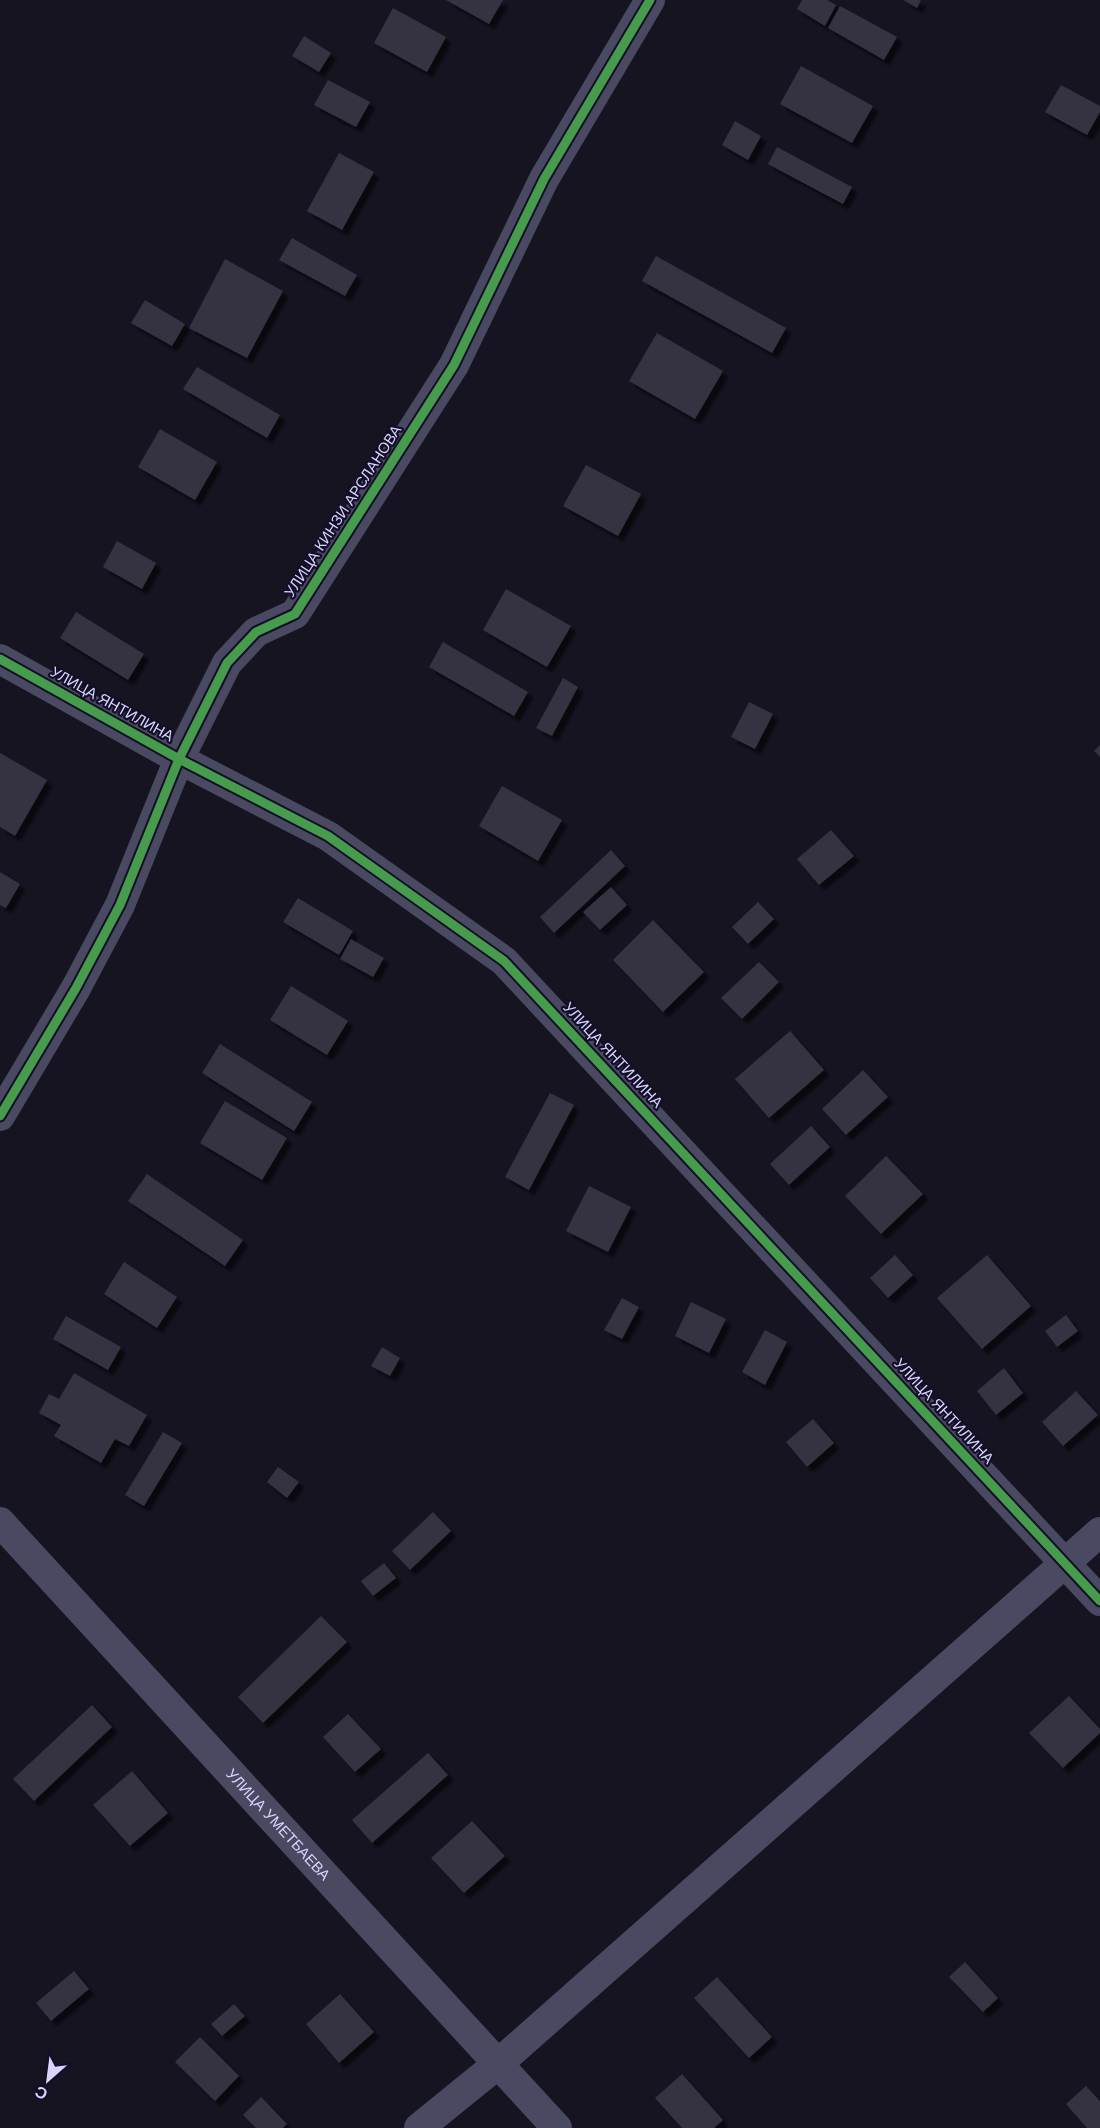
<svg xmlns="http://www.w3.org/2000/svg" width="1100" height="2128" font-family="Helvetica,sans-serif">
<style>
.building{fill:#343243;filter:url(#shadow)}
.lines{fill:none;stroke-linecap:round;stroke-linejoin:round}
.street{stroke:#4a4962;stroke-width:30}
.cycleway-casing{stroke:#130f26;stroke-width:13}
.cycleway{stroke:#469c4c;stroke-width:9}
.labels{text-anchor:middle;stroke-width:4.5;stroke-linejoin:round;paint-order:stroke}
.street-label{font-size:15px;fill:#d9d4ff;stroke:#130f26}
</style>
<defs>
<filter id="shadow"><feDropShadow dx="5.5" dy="5.5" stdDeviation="1.5" flood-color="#0009"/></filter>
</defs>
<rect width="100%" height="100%" fill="#161421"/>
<g class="building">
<path d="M446,0h57l-14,24z"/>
<path d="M802,0h25l9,5 -11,21 -28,-17z"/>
<path d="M903,0h18l-4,8z"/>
<path d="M840,6l57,31 -13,23 -56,-32z"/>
<path d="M393,8l53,29 -19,35 -53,-29z"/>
<path d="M304,36l27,17 -12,19 -27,-16z"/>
<path d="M801,66l72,40 -21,37 -72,-39z"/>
<path d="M328,80l42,22 -14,25 -42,-22z"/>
<path d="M1061,85l39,21v6l-13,23 -42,-23z"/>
<path d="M735,121l26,15 -13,24 -26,-15z"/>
<path d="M777,147l75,40 -9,17 -75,-40z"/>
<path d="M339,153l35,19 -32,58 -35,-19z"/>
<path d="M292,238l65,37 -12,21 -66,-36z"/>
<path d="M656,256l130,72 -14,25 -130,-72z"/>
<path d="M225,259l58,32 -36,67 -58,-30z"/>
<path d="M145,300l40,24 -13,22 -41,-23z"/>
<path d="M657,333l66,38 -28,48 -66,-38z"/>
<path d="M197,367l83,48 -13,23 -84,-49z"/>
<path d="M160,429l57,33 -22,38 -57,-33z"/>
<path d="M586,465l55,29 -23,42 -55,-30z"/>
<path d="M117,541l39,22 -14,26 -39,-22z"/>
<path d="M506,589l65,37 -24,41 -64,-37z"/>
<path d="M76,612l68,42 -16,26 -68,-42z"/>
<path d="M443,642l85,50 -14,24 -85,-49z"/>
<path d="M563,678l15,9 -26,49 -16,-8z"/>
<path d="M749,702l24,12 -18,35 -24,-12z"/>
<path d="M1100,745v12l-6,-6z"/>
<path d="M0,753l47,27 -32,56 -15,-9z"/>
<path d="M502,786l60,34 -24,41 -59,-35z"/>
<path d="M831,830l23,26 -35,29 -22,-26z"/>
<path d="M611,850l14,16 -71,67 -14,-16z"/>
<path d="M0,872l20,12 -14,24 -6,-3z"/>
<path d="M611,887l16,18 -27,25 -17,-18z"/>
<path d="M298,898l55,33 -14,24 -56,-33z"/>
<path d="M758,902l16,17 -26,25 -16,-17z"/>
<path d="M653,920l51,52 -41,40 -50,-52z"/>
<path d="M351,939l33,19 -11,19 -33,-18z"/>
<path d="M759,962l20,20 -37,37 -21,-21z"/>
<path d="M291,986l57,35 -21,34 -57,-35z"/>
<path d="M790,1031l34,39 -55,48 -34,-39z"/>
<path d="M220,1044l92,58 -18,29 -92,-58z"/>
<path d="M863,1070l25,27 -42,38 -24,-26z"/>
<path d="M550,1093l24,12 -45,85 -24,-13z"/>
<path d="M225,1101l62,37 -25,42 -62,-37z"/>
<path d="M811,1126l19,21 -41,38 -19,-21z"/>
<path d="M886,1156l37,38 -42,40 -36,-38z"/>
<path d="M147,1174l96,66 -18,26 -97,-65z"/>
<path d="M589,1186l42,21 -23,45 -42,-21z"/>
<path d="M895,1255l18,20 -25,23 -18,-20z"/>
<path d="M987,1255l44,51 -49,43 -45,-51z"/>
<path d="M124,1262l53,35 -20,31 -53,-34z"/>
<path d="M622,1298l17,9 -17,32 -18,-9z"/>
<path d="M691,1302l35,17 -17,34 -34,-17z"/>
<path d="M1066,1315l12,16 -21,16 -12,-16z"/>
<path d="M66,1316l55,31 -13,23 -55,-31z"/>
<path d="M765,1330l22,12 -22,43 -23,-13z"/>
<path d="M382,1347l18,11 -10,18 -19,-10z"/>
<path d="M1004,1368l19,25 -27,22 -19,-24z"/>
<path d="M74,1373l73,42 -18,31 -14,-7 -14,24 -47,-27 7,-11 -22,-12 10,-19 10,5z"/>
<path d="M1076,1391l22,24 -35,31 -21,-24z"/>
<path d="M813,1419l21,24 -27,24 -21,-25z"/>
<path d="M163,1432l19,11 -38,63 -19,-11z"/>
<path d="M278,1467l21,15 -12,16 -20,-16z"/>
<path d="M433,1512l18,19 -41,39 -18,-19z"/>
<path d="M384,1563l12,15 -23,18 -12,-15z"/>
<path d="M321,1616l26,26 -84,81 -25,-26z"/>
<path d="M1069,1696l31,33v4l-37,35 -34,-35z"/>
<path d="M92,1705l20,22 -78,74 -21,-22z"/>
<path d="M348,1714l33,35 -26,23 -32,-35z"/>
<path d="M428,1753l20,22 -76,68 -20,-23z"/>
<path d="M132,1771l36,42 -38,33 -37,-41z"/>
<path d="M472,1821l33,35 -41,37 -33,-35z"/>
<path d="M965,1962l33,36 -15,14 -34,-35z"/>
<path d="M74,1971l15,18 -38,32 -15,-18z"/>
<path d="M717,1977l55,60 -23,21 -55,-60z"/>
<path d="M340,1994l34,38 -35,31 -33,-39z"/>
<path d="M234,2004l11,12 -23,20 -11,-12z"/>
<path d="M200,2037l39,39 -24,25 -40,-39z"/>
<path d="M682,2074l41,46 -9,8h-32l-27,-30z"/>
<path d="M1086,2086l14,15v27h-13l-21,-24z"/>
<path d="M261,2097l26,27 -4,4h-27l-13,-13z"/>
</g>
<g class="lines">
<g class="street">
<path d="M0,659l179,100 149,77 176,125 596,640"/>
<path d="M0,1116l76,-128 44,-83 59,-146 48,-96 29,-31 39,-18 159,-249 90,-186 106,-179"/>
<path id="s1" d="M0,1522l557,606"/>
<path d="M419,2128l80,-65 601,-531"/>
</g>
<defs>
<g id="cycleway">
<path d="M0,659l179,100 149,77 176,125 596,640"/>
<path d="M0,1116l76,-128 44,-83 59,-146 48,-96 29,-31 39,-18 159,-249 90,-186 106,-179"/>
</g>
</defs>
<use href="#cycleway" class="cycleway-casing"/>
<use href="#cycleway" class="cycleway"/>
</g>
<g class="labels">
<g class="street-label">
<text transform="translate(343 511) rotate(-57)" y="5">УЛИЦА КИНЗИ АРСЛАНОВА</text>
<text transform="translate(112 704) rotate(29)" y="5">УЛИЦА ЯНТИЛИНА</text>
<text transform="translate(613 1055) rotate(47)" y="5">УЛИЦА ЯНТИЛИНА</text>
<text transform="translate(944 1411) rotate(47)" y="5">УЛИЦА ЯНТИЛИНА</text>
<text dy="5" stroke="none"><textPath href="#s1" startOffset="411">УЛИЦА УМЕТБАЕВА</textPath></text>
</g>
</g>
<g transform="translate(48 2080) rotate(208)" stroke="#130f26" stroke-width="4.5" paint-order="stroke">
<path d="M0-4.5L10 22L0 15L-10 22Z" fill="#d9d4ff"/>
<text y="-9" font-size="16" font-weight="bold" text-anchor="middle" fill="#d9d4ff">С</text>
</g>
</svg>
